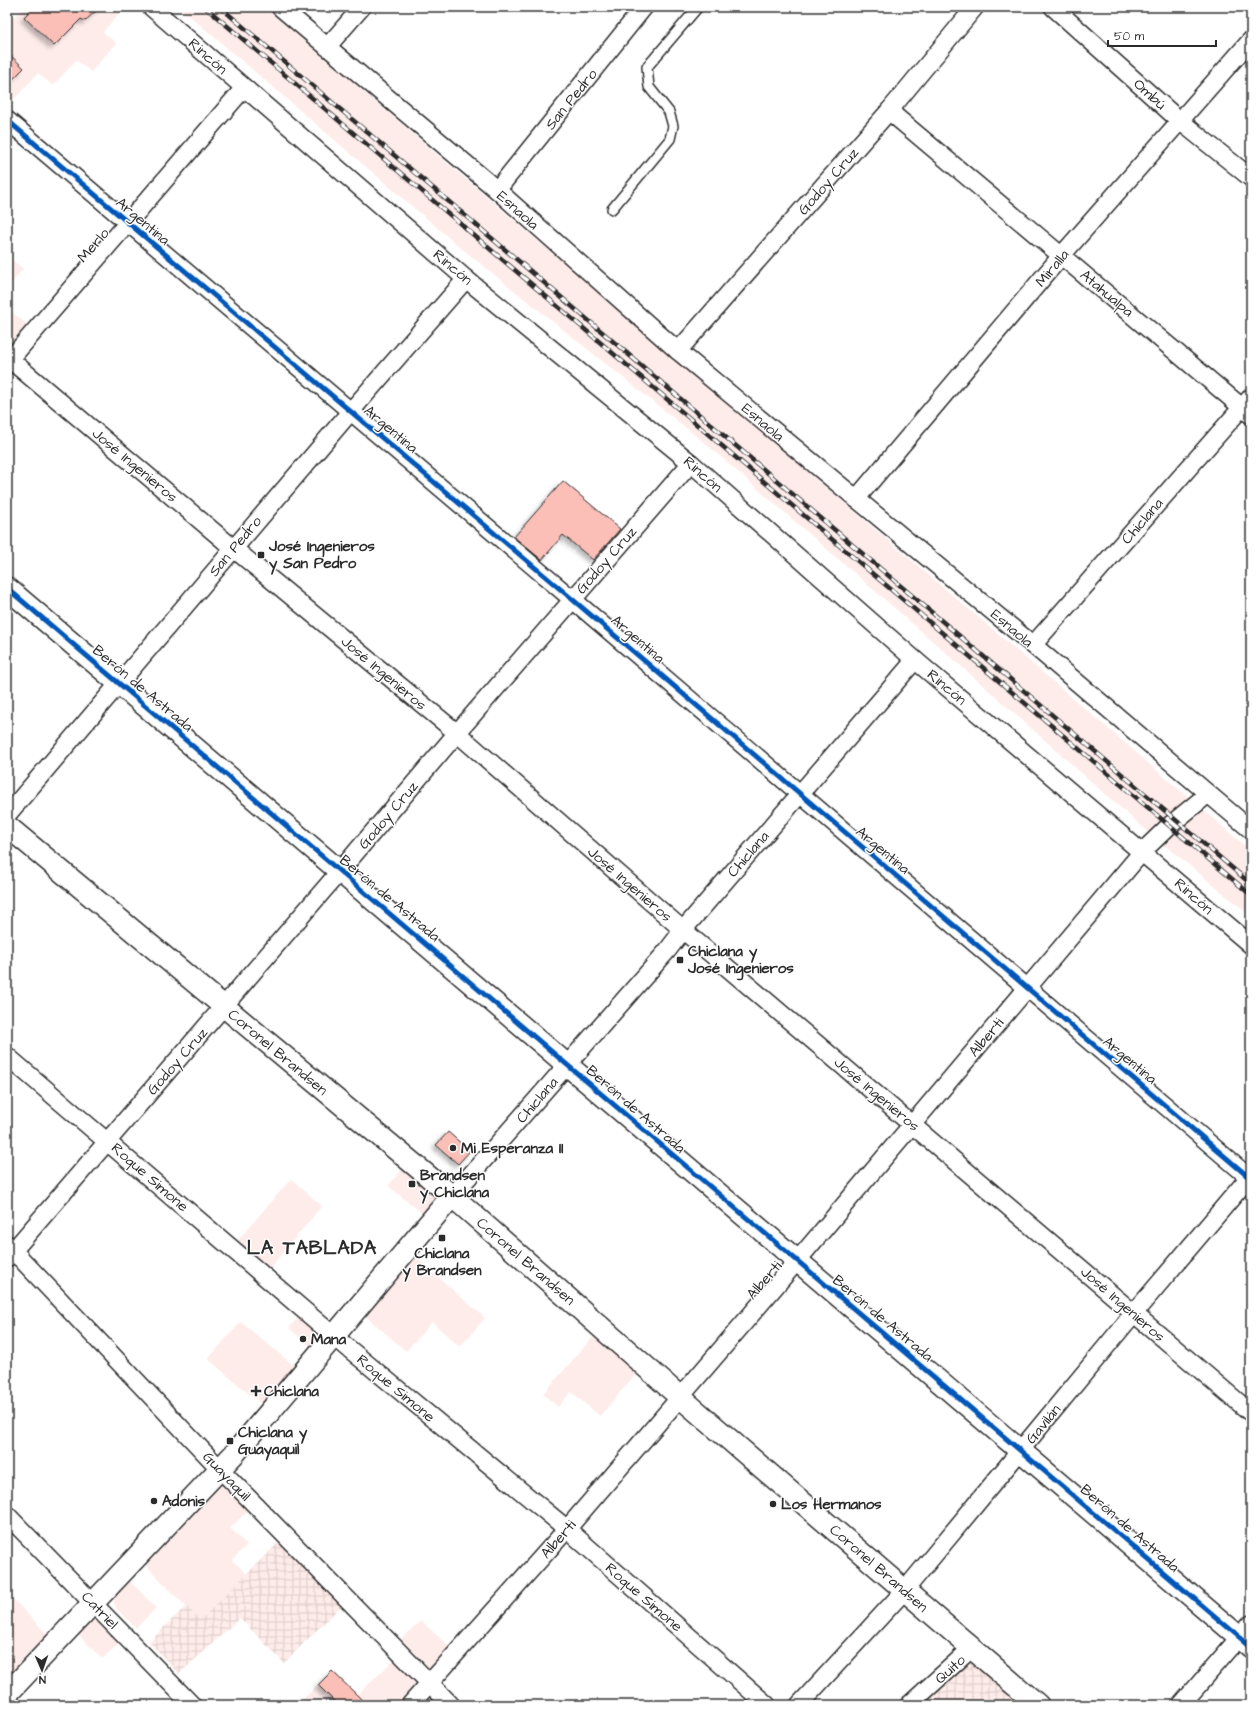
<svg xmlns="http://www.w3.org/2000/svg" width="1258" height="1712" font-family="'Architects Daughter',sans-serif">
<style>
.built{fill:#feecea}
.industrial{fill:url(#industrial-grid)}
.building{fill:#fbbfb8;stroke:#2b2b2b;filter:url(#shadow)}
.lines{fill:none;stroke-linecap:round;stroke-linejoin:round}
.service-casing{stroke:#2b2b2b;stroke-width:12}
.minor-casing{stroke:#2b2b2b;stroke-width:20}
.tertiary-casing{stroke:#2b2b2b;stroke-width:24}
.service{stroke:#fff;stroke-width:9}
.minor{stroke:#fff;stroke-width:17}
.tertiary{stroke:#fff;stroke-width:21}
.rail-casing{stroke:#2b2b2b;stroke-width:4.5}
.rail{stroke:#fff;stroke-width:3;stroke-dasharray:9;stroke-linecap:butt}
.cycleway-casing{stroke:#fff;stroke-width:8}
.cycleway{stroke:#0057b8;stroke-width:5}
.poi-dot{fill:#2b2b2b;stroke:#fff;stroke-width:1.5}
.labels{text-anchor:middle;stroke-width:3;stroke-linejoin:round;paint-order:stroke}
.street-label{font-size:15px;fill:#2b2b2b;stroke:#fff}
.poi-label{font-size:15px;font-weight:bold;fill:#2b2b2b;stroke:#fff;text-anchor:start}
.district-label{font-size:19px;font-weight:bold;letter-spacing:1px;fill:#2b2b2b;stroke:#fff}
</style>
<defs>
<pattern id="industrial-grid" width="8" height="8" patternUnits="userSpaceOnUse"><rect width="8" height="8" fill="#feecea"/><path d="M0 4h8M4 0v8" fill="none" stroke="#dacbc9"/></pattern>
<filter id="shadow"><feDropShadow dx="-3.5" dy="3.5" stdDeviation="2" flood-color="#0004"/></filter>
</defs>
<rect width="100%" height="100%" fill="#fff"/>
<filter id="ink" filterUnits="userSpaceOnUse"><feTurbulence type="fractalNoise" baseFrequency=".025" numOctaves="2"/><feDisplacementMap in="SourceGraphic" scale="8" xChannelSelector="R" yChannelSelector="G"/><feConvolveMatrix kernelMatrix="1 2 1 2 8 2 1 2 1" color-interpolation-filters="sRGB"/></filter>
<g filter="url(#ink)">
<g class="built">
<path d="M26,7h88l6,5 -17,20 13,11 -25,29 -15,-12 -23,26 -15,-13 -30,33 -1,-83z"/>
<path d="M179,7h86l986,844v65l-112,-92 -179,-159 -254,-221 -245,-196z"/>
<path d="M7,255l16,14 -16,19z"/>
<path d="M7,308l22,18 -10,12 -6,2h-6z"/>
<path d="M405,1166l34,31 -12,20 -39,-31z"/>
<path d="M291,1179l31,27 -52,62 -32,-28z"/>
<path d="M413,1255l72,63 -25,29 -28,-25 -26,29 -43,-37z"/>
<path d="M301,1314l21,20 -8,15 -25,-21z"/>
<path d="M241,1322l57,47 -33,38 -57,-48z"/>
<path d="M599,1330l43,37 -42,49 -29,-24 -13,15 -15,-13z"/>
<path d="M218,1483l9,1 24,24 -21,20 17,17 -15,15 15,14 -47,47 -58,-60z"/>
<path d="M126,1577l30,31 -20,20 -19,-19 -3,-6 1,-12z"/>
<path d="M7,1593l42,43 -42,44z"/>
<path d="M94,1616l30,23 -22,20 -27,-28z"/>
<path d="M421,1621l33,30 -23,18 -30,-30z"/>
<path d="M397,1657l21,25 -2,6 -16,17h-91l-6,-6 29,-28 25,24z"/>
</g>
<g class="industrial">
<path d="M282,1539l62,64 -60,60 -44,-45 -61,56 -30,-32 37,-36 14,14z"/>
<path d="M972,1660l56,45h-109l47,-43z"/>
</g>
<g class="building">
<path d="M34,7h66l-15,14 -4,-2 -27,27 -30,-29z"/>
<path d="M7,52l17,16 -17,17z"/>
<path d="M563,481l57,48 -27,31 -30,-25 -21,25 -28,-23z"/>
<path d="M448,1132l22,19 -12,13 -22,-19z"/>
<path d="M332,1671l25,24 10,10h-29l-20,-20z"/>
</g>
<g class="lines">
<defs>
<path id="service" d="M612,209l58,-70 3,-13 -4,-14 -20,-25 -2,-20 51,-60"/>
<g id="minor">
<path d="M151,7l315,272 225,184 224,197 336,285"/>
<path d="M280,7l217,183 181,161 355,294 218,185"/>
<path d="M1053,7l127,114 71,57"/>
<path d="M327,47l35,-40"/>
<path d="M889,111l362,304"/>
<path d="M7,120l565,479 679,580"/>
<path d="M497,190l147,-183"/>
<path d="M678,351l211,-240 86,-104"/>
<path d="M7,357l226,191 224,185 226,197 568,483"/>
<path d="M7,363l237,-275"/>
<path d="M856,499l206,-244 189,-215"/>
<path d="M1033,645l218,-248"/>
<path d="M7,815l344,-404 115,-132"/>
<path d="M7,1056l341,292 219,181 200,176"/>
<path d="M452,1196l215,-245 16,-21 232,-270"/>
<path d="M7,1244l213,225 231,236"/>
<path d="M7,1258l333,-387 117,-138 234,-270"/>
<path d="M7,1515l185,190"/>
<path d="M410,1705l157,-176 230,-268 345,-409 27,-26 39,-32"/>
<path d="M799,1705l106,-115 229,-277 117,-138"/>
<path d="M909,1705l63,-57"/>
<path d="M1181,1705l70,-81"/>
</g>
<g id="tertiary">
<path d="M7,588l1244,1059"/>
<path d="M7,826l445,370 228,201 358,308"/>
<path d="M7,1694l228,-241 217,-257"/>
</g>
</defs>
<use href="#service" class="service-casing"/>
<use href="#minor" class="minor-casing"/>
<use href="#tertiary" class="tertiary-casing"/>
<use href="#service" class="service"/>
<use href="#minor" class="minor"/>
<use href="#tertiary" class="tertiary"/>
<defs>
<g id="rail">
<path d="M205,7l1046,888"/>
<path d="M220,7l1031,877"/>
</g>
</defs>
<use href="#rail" class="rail-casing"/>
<use href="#rail" class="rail"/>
<defs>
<g id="cycleway">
<path d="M7,120l565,479 679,580"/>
<path d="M7,588l1244,1059"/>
</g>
</defs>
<use href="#cycleway" class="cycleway-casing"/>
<use href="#cycleway" class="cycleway"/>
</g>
</g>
<g class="poi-dot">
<rect x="257" y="551" width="8" height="8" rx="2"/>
<rect x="676" y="956" width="8" height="8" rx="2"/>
<circle cx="453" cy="1148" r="4"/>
<rect x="408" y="1180" width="8" height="8" rx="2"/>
<rect x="438" y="1234" width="8" height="8" rx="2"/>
<circle cx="303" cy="1339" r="4"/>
<path d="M254 1385h4v4h4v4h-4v4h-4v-4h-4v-4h4z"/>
<rect x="226" y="1437" width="8" height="8" rx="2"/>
<circle cx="154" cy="1501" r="4"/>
<circle cx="773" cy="1504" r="4"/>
</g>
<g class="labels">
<g class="street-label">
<text transform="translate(208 56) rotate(41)" y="5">Rincón</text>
<text transform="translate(1150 94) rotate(42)" y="5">Ombú</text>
<text transform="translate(571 99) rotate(-51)" y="5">San Pedro</text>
<text transform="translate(828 181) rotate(-49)" y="5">Godoy Cruz</text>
<text transform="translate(518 210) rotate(42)" y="5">Esnaola</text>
<text transform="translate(143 221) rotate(40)" y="5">Argentina</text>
<text transform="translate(93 245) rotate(-49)" y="5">Merlo</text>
<text transform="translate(453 267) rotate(40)" y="5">Rincón</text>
<text transform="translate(1052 268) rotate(-50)" y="5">Miralla</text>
<text transform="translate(1107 293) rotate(40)" y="5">Atahualpa</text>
<text transform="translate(763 422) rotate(40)" y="5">Esnaola</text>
<text transform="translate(391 429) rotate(40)" y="5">Argentina</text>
<text transform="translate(135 465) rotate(40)" y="5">José Ingenieros</text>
<text transform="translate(703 474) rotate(41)" y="5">Rincón</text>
<text transform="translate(1142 521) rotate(-49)" y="5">Chiclana</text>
<text transform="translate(235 546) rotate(-50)" y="5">San Pedro</text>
<text transform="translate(606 560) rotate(-49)" y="5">Godoy Cruz</text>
<text transform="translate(1012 628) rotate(40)" y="5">Esnaola</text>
<text transform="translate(638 639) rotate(41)" y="5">Argentina</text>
<text transform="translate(384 673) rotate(40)" y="5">José Ingenieros</text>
<text transform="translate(947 687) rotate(40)" y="5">Rincón</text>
<text transform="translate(143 688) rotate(40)" y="5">Berón de Astrada</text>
<text transform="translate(388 815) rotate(-50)" y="5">Godoy Cruz</text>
<text transform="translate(883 850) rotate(40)" y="5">Argentina</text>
<text transform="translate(748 854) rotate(-49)" y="5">Chiclana</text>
<text transform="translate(630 884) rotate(41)" y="5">José Ingenieros</text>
<text transform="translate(1194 896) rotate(41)" y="5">Rincón</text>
<text transform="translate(390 898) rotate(40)" y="5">Berón de Astrada</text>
<text transform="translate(986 1037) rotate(-50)" y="5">Alberti</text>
<text transform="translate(278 1052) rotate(40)" y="5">Coronel Brandsen</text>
<text transform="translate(1130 1060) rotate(40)" y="5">Argentina</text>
<text transform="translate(177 1061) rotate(-49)" y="5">Godoy Cruz</text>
<text transform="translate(877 1094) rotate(40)" y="5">José Ingenieros</text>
<text transform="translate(537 1100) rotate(-49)" y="5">Chiclana</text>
<text transform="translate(636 1109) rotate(41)" y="5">Berón de Astrada</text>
<text transform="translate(150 1177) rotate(41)" y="5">Roque Simone</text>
<text transform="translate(526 1261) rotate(41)" y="5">Coronel Brandsen</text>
<text transform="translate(764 1280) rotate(-49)" y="5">Alberti</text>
<text transform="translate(1123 1304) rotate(41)" y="5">José Ingenieros</text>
<text transform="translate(883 1318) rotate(40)" y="5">Berón de Astrada</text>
<text transform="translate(396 1388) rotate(40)" y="5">Roque Simone</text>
<text transform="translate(1043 1424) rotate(-51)" y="5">Gavilán</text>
<text transform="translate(227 1476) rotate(46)" y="5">Guayaquil</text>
<text transform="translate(1130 1528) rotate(41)" y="5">Berón de Astrada</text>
<text transform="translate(558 1539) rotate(-49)" y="5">Alberti</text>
<text transform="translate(879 1568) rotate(41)" y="5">Coronel Brandsen</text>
<text transform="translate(644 1597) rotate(41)" y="5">Roque Simone</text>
<text transform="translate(100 1610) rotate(46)" y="5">Catriel</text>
<text transform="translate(950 1669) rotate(-42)" y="5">Quito</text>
</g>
<g class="poi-label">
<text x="269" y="551">José Ingenieros<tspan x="269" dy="17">y San Pedro</tspan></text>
<text x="688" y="956">Chiclana y<tspan x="688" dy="17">José Ingenieros</tspan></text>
<text x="461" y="1153">Mi Esperanza II</text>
<text x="420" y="1180">Brandsen<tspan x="420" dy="17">y Chiclana</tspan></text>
<text x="442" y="1258" text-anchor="middle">Chiclana<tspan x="442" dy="17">y Brandsen</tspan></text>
<text x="311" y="1344">Mana</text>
<text x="264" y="1396">Chiclana</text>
<text x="238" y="1437">Chiclana y<tspan x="238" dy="17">Guayaquil</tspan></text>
<text x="162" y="1506">Adonis</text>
<text x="781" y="1509">Los Hermanos</text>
</g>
<g class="district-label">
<text x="312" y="1254">LA TABLADA</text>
</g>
</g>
<rect width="1258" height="1712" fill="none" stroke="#fff" stroke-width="24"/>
<rect x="12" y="12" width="1234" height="1688" fill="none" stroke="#2b2b2b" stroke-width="1.5" filter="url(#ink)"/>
<g transform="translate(42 1670) rotate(178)" stroke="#ffffff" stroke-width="3" paint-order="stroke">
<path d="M0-3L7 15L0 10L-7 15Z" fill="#2b2b2b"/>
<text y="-6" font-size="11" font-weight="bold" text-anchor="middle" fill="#2b2b2b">N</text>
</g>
<path d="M1108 40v6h108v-6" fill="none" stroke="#2b2b2b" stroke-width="2"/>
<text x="1114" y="40" font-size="12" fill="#2b2b2b" stroke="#ffffff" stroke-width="3" paint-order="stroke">50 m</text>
</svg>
